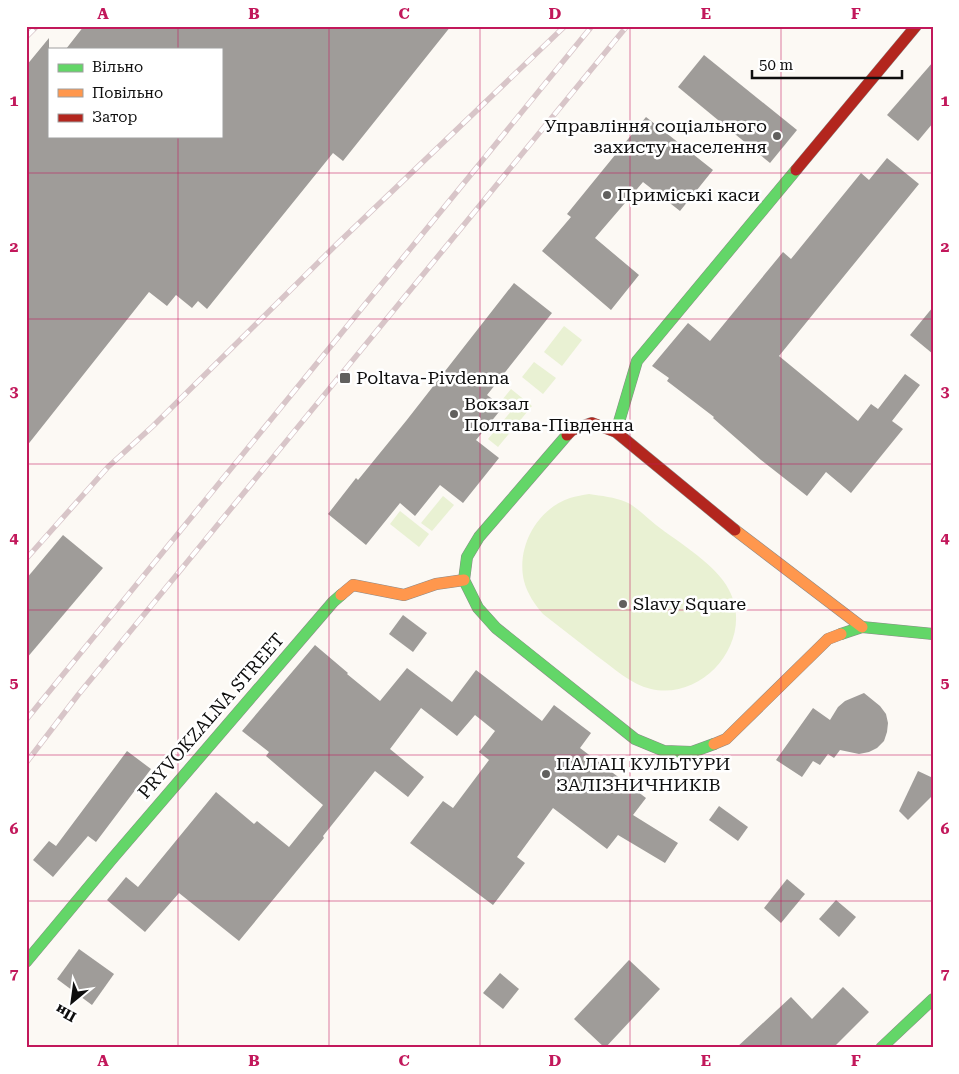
<svg xmlns="http://www.w3.org/2000/svg" width="959" height="1074" font-family="'Roboto Serif',serif">
<style>
.green{fill:#e9f1d3}
.building{fill:#9f9c99}
.lines{fill:none;stroke-linecap:round;stroke-linejoin:round}
.fast-casing{stroke:#8c8a88;stroke-width:12}
.slow-casing{stroke:#8c8a88;stroke-width:12}
.jam-casing{stroke:#8c8a88;stroke-width:12}
.fast{stroke:#63d668;stroke-width:11}
.slow{stroke:#ff974d;stroke-width:11}
.jam{stroke:#b3261e;stroke-width:11}
.rail-casing{stroke:#d8c5c8;stroke-width:5.5}
.rail{stroke:#fff;stroke-width:4;stroke-dasharray:11;stroke-linecap:butt}
.grid{fill:none;stroke:#c2185b;stroke-width:1;stroke-opacity:0.55}
.poi-dot{fill:#61605e;stroke:#fff;stroke-width:2}
.labels{text-anchor:middle;stroke-width:5;stroke-linejoin:round;paint-order:stroke}
.poi-label{font-size:18px;fill:#0e0e0e;stroke:#fff;text-anchor:start}
.street-label{font-size:18px;fill:#0e0e0e;stroke:#fff}
.neatline{fill:none;stroke:#c2185b;stroke-width:2}
.grid-label{font-size:16px;text-anchor:middle;font-weight:bold;fill:#c2185b}
</style>
<rect width="100%" height="100%" fill="#fcf9f4"/>
<g class="green">
<path d="M564,326l18,14 -20,26 -18,-14z"/>
<path d="M534,362l22,16 -13,16 -21,-17z"/>
<path d="M511,389l21,17 -34,41 -10,-8 25,-30 -11,-9z"/>
<path d="M589,494c13,2 25,3 37,8 11,5 21,16 30,23 22,17 61,40 73,65 26,49 -24,111 -78,99 -21,-5 -37,-21 -54,-33 -18,-14 -36,-28 -54,-42 -8,-9 -16,-21 -19,-33 -8,-34 13,-72 46,-83 6,-2 13,-3 19,-4z"/>
<path d="M443,496l11,9 -22,26 -11,-8z"/>
<path d="M400,511l29,23 -10,13 -29,-23z"/>
</g>
<g class="building">
<path d="M84,26h367l-108,135 -10,-8 -126,156 -9,-8 -6,7 -16,-13 -9,11 -18,-14 -123,155v-381l23,-28v98h172v-87h-155z"/>
<path d="M704,55l93,75 -27,33 -92,-76z"/>
<path d="M933,62v61l-15,18 -31,-26z"/>
<path d="M646,117l67,53 -33,41 -37,-29 -48,56 44,37 -28,35 -69,-59 29,-34 -4,-3z"/>
<path d="M887,158l32,26 -140,172 79,65 13,-17 7,5 27,-35 15,11 -28,36 11,8 -52,64 -25,-21 -19,24 -46,-36 -48,-42 1,-1 -47,-36 2,-3 -17,-12 36,-43 22,18 73,-89 8,7 70,-86 8,7z"/>
<path d="M514,283l38,30 -65,82 16,12 -27,33 23,18 -36,45 -23,-18 -25,31 -15,-13 -34,42 -38,-31 28,-36 2,2 48,-59z"/>
<path d="M933,307v47l-23,-19z"/>
<path d="M63,535l40,33 -77,91v-80z"/>
<path d="M403,615l24,18 -14,19 -24,-18z"/>
<path d="M315,645l33,28 -1,1 33,27 27,-33 45,34 24,-32 66,51 12,-16 37,28 -11,15 66,50 -13,17 45,28 -13,20 -47,-28 -11,14 -54,-41 -36,49 8,6 -32,42 -83,-62 33,-42 10,7 36,-48 -10,-8 16,-21 -20,-16 -18,21 -36,-28 -31,41 34,28 -16,20 -33,-26 -52,65 1,2 -85,103 -60,-48 -34,39 -38,-32 19,-23 12,10 78,-95 38,32 3,-3 32,26 34,-42 -57,-49 3,-4 -27,-21z"/>
<path d="M864,693l16,13 6,8 2,9 -1,9 -3,9 -7,7 -8,4 -10,2 -19,-4 -6,8 -6,-4 -8,11 -7,-4 -11,16 -26,-17 37,-52 17,12 8,-13 7,-6z"/>
<path d="M127,751l24,18 -55,73 -8,-6 -35,41 -20,-17 16,-19 7,5z"/>
<path d="M918,771l15,7v17l-25,25 -9,-9z"/>
<path d="M719,806l29,21 -10,14 -29,-21z"/>
<path d="M787,879l18,15 -24,29 -17,-15z"/>
<path d="M836,900l20,17 -17,20 -20,-18z"/>
<path d="M79,949l35,25 -22,31 -35,-26z"/>
<path d="M629,960l31,29 -55,59 -31,-29z"/>
<path d="M500,973l19,16 -16,20 -20,-16z"/>
<path d="M843,987l26,25 -36,36h-97l55,-51 21,22z"/>
</g>
<g class="lines">
<defs>
<g id="fast">
<path d="M616,432l21,-71 159,-191"/>
<path d="M567,435l-88,102 -12,20 -3,23 14,28 18,20 139,111 29,12 28,1 22,-8"/>
<path d="M841,634l21,-7 71,7"/>
<path d="M26,962l86,-103 221,-257 8,-7"/>
<path d="M881,1048l52,-49"/>
</g>
<g id="slow">
<path d="M735,530l127,97"/>
<path d="M341,595l12,-10 51,10 32,-11 28,-4"/>
<path d="M714,744l12,-5 102,-100 13,-5"/>
</g>
<g id="jam">
<path d="M796,170l120,-144"/>
<path d="M567,435l5,-5 20,-7 24,9 119,98"/>
</g>
</defs>
<use href="#fast" class="fast-casing"/>
<use href="#slow" class="slow-casing"/>
<use href="#jam" class="jam-casing"/>
<use href="#fast" class="fast"/>
<use href="#slow" class="slow"/>
<use href="#jam" class="jam"/>
<defs>
<g id="rail">
<path d="M26,37l11,-11"/>
<path d="M26,559l82,-92 45,-41 183,-181 229,-219"/>
<path d="M26,720l566,-694"/>
<path d="M26,763l52,-68 549,-669"/>
</g>
</defs>
<use href="#rail" class="rail-casing"/>
<use href="#rail" class="rail"/>
</g>
<path class="grid" d="M178,26v23M329,26v1022M480,26v1022M630,26v1022M781,26v1022M178,136v912M26,173h907M26,319h907M26,464h907M26,610h907M26,755h907M26,901h907"/>
<g class="poi-dot">
<circle cx="777" cy="136" r="5"/>
<circle cx="607" cy="195" r="5"/>
<rect x="339" y="372" width="12" height="12" rx="2.5"/>
<circle cx="454" cy="414" r="5"/>
<circle cx="623" cy="604" r="5"/>
<circle cx="546" cy="774" r="5"/>
</g>
<g class="labels">
<g class="poi-label">
<text x="767" y="132" text-anchor="end">Управління соціального<tspan x="767" dy="21">захисту населення</tspan></text>
<text x="617" y="201">Приміські каси</text>
<text x="356" y="384">Poltava-Pivdenna</text>
<text x="464" y="410">Вокзал<tspan x="464" dy="21">Полтава-Південна</tspan></text>
<text x="633" y="610">Slavy Square</text>
<text x="556" y="770">ПАЛАЦ КУЛЬТУРИ<tspan x="556" dy="21">ЗАЛIЗНИЧНИКIВ</tspan></text>
</g>
<g class="street-label">
<text transform="translate(211 716) rotate(-49)" y="6">PRYVOKZALNA STREET</text>
</g>
</g>
<rect width="959" height="1074" fill="none" stroke="#ffffff" stroke-width="55"/>
<rect x="48" y="48" width="175" height="90" fill="#ffffff" stroke="#9f9f9f"/>
<rect x="58" y="64" width="25" height="8" fill="#63d668" stroke="#9f9f9f"/>
<text x="92" y="72" font-size="15" fill="#0e0e0e">Вільно</text>
<rect x="58" y="89" width="25" height="8" fill="#ff974d" stroke="#9f9f9f"/>
<text x="92" y="98" font-size="15" fill="#0e0e0e">Повільно</text>
<rect x="58" y="114" width="25" height="8" fill="#b3261e" stroke="#9f9f9f"/>
<text x="92" y="122" font-size="15" fill="#0e0e0e">Затор</text>
<g transform="translate(72 1002) rotate(209)" stroke="#ffffff" stroke-width="4" paint-order="stroke">
<path d="M0-4L9 19L0 12L-9 19Z" fill="#0e0e0e"/>
<text y="-8" font-size="14" font-weight="bold" text-anchor="middle" fill="#0e0e0e">Пн</text>
</g>
<path d="M752 70v8h150v-8" fill="none" stroke="#0e0e0e" stroke-width="2.5"/>
<text x="759" y="70" font-size="15" fill="#0e0e0e" stroke="#ffffff" stroke-width="4" paint-order="stroke">50 m</text>
<rect x="28" y="28" width="904" height="1018" class="neatline"/>
<g class="grid-label">
<text x="103" y="19">A</text>
<text x="254" y="19">B</text>
<text x="404" y="19">C</text>
<text x="555" y="19">D</text>
<text x="706" y="19">E</text>
<text x="856" y="19">F</text>
<text x="14" y="106">1</text>
<text x="945" y="106">1</text>
<text x="14" y="252">2</text>
<text x="945" y="252">2</text>
<text x="14" y="397">3</text>
<text x="945" y="397">3</text>
<text x="14" y="543">4</text>
<text x="945" y="543">4</text>
<text x="14" y="688">5</text>
<text x="945" y="688">5</text>
<text x="14" y="834">6</text>
<text x="945" y="834">6</text>
<text x="14" y="979">7</text>
<text x="945" y="979">7</text>
<text x="103" y="1066">A</text>
<text x="254" y="1066">B</text>
<text x="404" y="1066">C</text>
<text x="555" y="1066">D</text>
<text x="706" y="1066">E</text>
<text x="856" y="1066">F</text>
</g>
</svg>
